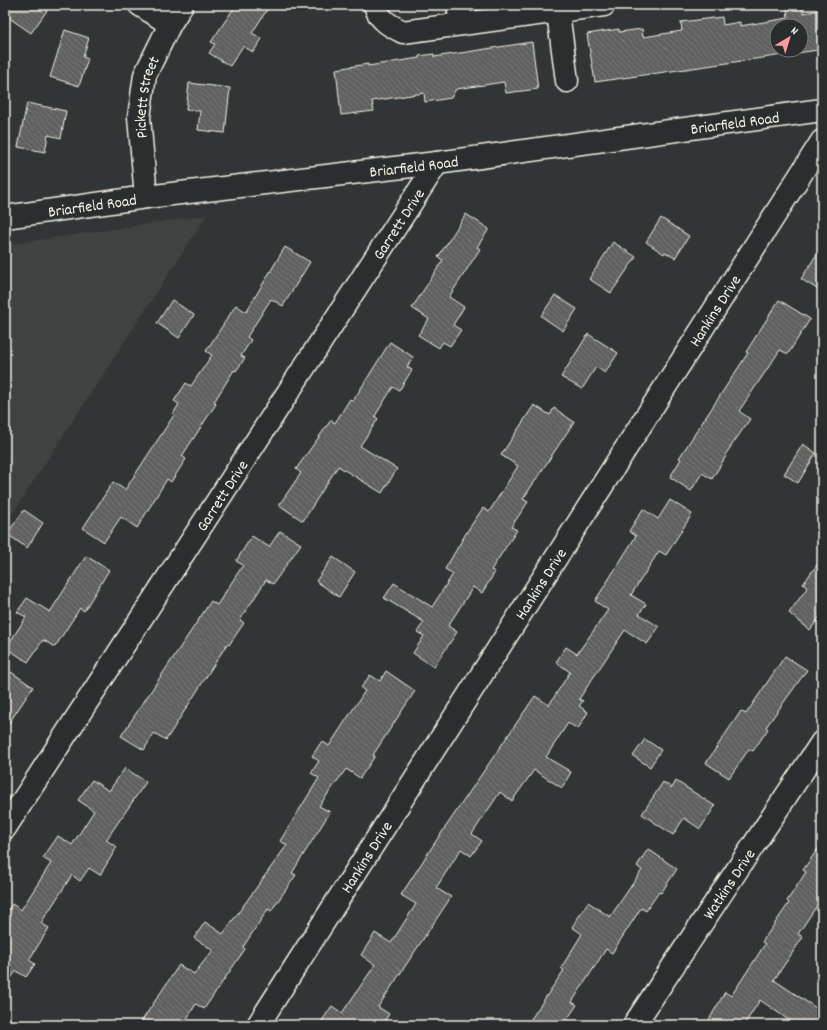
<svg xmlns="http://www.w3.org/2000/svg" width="827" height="1030" font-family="Dekko,sans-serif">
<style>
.built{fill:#404242}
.building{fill:url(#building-back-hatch);stroke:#f4f1e8;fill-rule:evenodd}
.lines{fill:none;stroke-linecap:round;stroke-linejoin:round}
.minor-casing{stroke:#f4f1e8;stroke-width:25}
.major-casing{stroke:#f4f1e8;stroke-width:25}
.minor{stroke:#2a2d2e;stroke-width:22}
.major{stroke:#2a2d2e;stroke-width:22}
.labels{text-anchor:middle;stroke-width:3;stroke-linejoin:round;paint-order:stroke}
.street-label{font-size:16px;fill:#f4f1e8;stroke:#2a2d2e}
</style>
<defs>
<pattern id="building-back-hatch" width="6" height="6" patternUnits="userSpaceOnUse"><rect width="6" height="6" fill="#5f605f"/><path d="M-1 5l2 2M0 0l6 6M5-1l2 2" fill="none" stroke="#777776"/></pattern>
</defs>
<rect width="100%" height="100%" fill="#323535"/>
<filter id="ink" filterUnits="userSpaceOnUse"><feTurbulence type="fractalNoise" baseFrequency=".025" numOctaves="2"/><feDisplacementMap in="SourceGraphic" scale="8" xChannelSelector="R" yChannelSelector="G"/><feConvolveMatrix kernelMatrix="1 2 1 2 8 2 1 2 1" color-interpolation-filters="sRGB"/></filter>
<g filter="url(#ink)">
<path class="built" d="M207,215l-202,310v-280z"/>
<g class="building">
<path d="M5,5h46l-20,28 -26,-18z"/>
<path d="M236,5h34l-18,28 10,6 -9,13 -10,-6 -13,20 -21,-13 6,-9 -4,-2z"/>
<path d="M802,5l1,8 17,-3 2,35 -4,5 -223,32 -8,-48 32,-5v3l23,-3 1,8 39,-6 -1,-9 41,-5 1,8 17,-3v4l48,-8 -1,-10zM777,26h24v24h-24z"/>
<path d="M65,30l24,8 -6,19 5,2 -9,27 -29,-9z"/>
<path d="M532,42l6,47 -32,4 -2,-11 -48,7 -5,9 -26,4 -1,-9 -52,8 2,10 -33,4 -5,-46 32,-5v2l51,-8v-2l15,-2v3z"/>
<path d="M189,83l41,5 -5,45 -27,-3 2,-19 -14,-1z"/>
<path d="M27,103l39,8 -5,27 -13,-3 -3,17 -27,-5z"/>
<path d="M466,214l23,15 -12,18 3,2 -31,48 15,10 -11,18 8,5 -11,16 -7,-4 -4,6 -21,-13 11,-16 -17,-11 31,-48 -5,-3z"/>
<path d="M661,218l28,18 -14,22 -10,-6 -1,2 -18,-12z"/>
<path d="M613,242l23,15 -25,36 -22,-14z"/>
<path d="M822,246v46l-21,-13z"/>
<path d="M285,247l25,15 -27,44 -12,-7 -24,38 4,3 -10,16 4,2 -9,13 -2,-1 -20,32 2,2 -34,52 4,3 -15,23 -4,-3 -30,49 -16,-11 -17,25 -21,-14 30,-46 12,8 49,-75 -1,-1 6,-10 -5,-3 12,-18 5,3 21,-31 -6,-4 30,-46 10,7z"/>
<path d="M555,295l22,14 -14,22 -22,-15z"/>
<path d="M172,300l22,15 -15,23 -22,-15z"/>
<path d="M779,300l31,19 -22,35 -8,-4 -41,61 11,8 -25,36 1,1 -14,23 -10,-6 -11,18 -21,-14 11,-18 -2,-1 69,-105 -2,-1z"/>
<path d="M588,334l30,19 -13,20 -9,-6 -14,22 -21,-12z"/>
<path d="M390,342l23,15 -6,10 5,3 -12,19 -2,1 -5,-3 -18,29 3,3 -18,27 37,23 -15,24 -44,-27 -35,55 -24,-16 22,-32 -5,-4 35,-49 4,3 15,-24 3,2z"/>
<path d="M534,405l16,10 4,-7 20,14 -51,77 5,3 -17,25 6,3 -26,40 4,2 -13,21 -9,-6 -25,39 9,6 -23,35 -21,-14 11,-17 -7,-4 7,-10 -40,-24 10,-15 38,24 21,-33 -8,-5 23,-39 15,-22 6,4 29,-46 -17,-11z"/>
<path d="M803,444l13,9 -18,30 -14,-9z"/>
<path d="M670,500l22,14 -26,41 -7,-4 -28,44 15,9 -7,10 20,13 -12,17 -22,-14 -46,69 4,2 -4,5 9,6 -10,17 -10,-6 -22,34 25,15 -9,16 -28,-18 -22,31 -12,-9 -28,42 10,7 -11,15 -10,-7 -25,39 15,9 -73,110 11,7 -7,11h-63l13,-19 10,7 33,-48 -14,-10 14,-22 16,10 25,-39 -15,-9 33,-51 101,-148 14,9 21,-33 -14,-10 10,-15 11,7 31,-44 -13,-9 41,-65 -7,-5 14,-22 15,10z"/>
<path d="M24,510l19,13 -16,25 -20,-14z"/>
<path d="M280,531l21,13 -28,40 -7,-4 -26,40 4,3 -15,22 -2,-1 -61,96 -12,-7 -10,17 -23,-14 90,-135 6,4 26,-40 -7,-4 16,-25 17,11z"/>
<path d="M86,556l23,14 -25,41 -4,-3 -25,39 -12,-7 -15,22 -22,-14 20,-31 -9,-5 10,-14 23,14z"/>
<path d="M333,557l22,15 -16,25 -23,-16z"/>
<path d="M822,558v56l-12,16 -21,-17 18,-25 -4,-4z"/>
<path d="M785,656l22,14 -41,57 2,2 -15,22 -4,-2 -20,29 -23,-15 35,-52 5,3z"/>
<path d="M386,671l29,20 -42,64 2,1 -15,22 -14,-9 -27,37 11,6 -38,61 4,2 -25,36 -3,-2 -25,38 2,2 -41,60 -8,-5 -13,21h-44l40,-60 15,9 19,-24 -19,-12 11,-16 18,12 64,-89 -7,-4 39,-63 -8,-5 8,-12 -7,-5 10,-15 7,5 36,-55 -4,-3 9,-13 10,6z"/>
<path d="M11,672l22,15 -28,42v-48z"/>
<path d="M645,739l16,11 -11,17 -17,-11z"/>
<path d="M125,768l21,14 -40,58 11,7 -17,28 -11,-7 -9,13 -8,-6 -31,48 8,5 -20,32 6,4 -9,13 -10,-6 -11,16v-72l7,-11 9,6 30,-47 -8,-5 15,-22 14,9 22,-34 -16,-11 14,-20 17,11z"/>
<path d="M676,781l39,25 -15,23 -16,-11 -11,17 -31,-21 21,-32 9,6z"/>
<path d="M822,843v55l-24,36 5,3 -29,43 48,32v4l-6,9h-20l-36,-25 -16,25h-38l19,-33 6,4 25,-38 9,-14 -3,-2 27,-39 -2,-2 19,-29 -3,-2z"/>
<path d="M648,849l29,20 -16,24 -2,-1 -13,19 -5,-3 -29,45 -6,-4 -34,53 5,3 -14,20h-36l37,-55 -3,-2 21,-34 -10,-7 16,-25 22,15 32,-47 -5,-4z"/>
</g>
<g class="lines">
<defs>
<g id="minor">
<path d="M140,5l30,19"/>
<path d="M375,5c4,15 14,20 28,27l201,-27"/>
<path d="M458,5l3,19"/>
<path d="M557,5l10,76"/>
<path id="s1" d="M146,197l-7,-80 6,-42 25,-51 12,-19"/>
<path id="s2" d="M5,828l432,-665"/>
<path id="s3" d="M258,1025l564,-884"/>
<path id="s4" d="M634,1025l188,-283"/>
</g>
<g id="major">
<path id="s5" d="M5,217l141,-20 291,-34 385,-53"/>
</g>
</defs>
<use href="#minor" class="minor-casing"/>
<use href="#major" class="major-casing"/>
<use href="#minor" class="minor"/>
<use href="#major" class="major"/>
</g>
</g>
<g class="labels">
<g class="street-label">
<text dy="6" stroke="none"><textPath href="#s1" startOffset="101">Pickett Street</textPath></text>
<text dy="6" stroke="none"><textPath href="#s5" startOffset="736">Briarfield Road</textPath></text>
<text dy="6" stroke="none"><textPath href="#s5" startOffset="412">Briarfield Road</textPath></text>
<text dy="6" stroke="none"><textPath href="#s5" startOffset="88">Briarfield Road</textPath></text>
<text dy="6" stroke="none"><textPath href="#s2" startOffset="721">Garrett Drive</textPath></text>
<text dy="6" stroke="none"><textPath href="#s3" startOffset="848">Hankins Drive</textPath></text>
<text dy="6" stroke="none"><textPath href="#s2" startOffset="397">Garrett Drive</textPath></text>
<text dy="6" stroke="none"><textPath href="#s3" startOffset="524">Hankins Drive</textPath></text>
<text dy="6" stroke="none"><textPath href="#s3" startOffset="200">Hankins Drive</textPath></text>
<text dy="6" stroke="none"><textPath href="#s4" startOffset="170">Watkins Drive</textPath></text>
</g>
</g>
<rect width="827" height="1030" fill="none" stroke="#2a2d2e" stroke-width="20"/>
<rect x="10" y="10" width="807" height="1010" fill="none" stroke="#f4f1e8" stroke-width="1.5" filter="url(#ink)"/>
<g transform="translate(789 38) rotate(38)"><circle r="19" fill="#2a2d2e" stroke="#7b7b78"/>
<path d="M0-3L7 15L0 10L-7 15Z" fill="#ff9aa2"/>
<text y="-6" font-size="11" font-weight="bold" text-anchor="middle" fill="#f4f1e8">N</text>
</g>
</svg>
